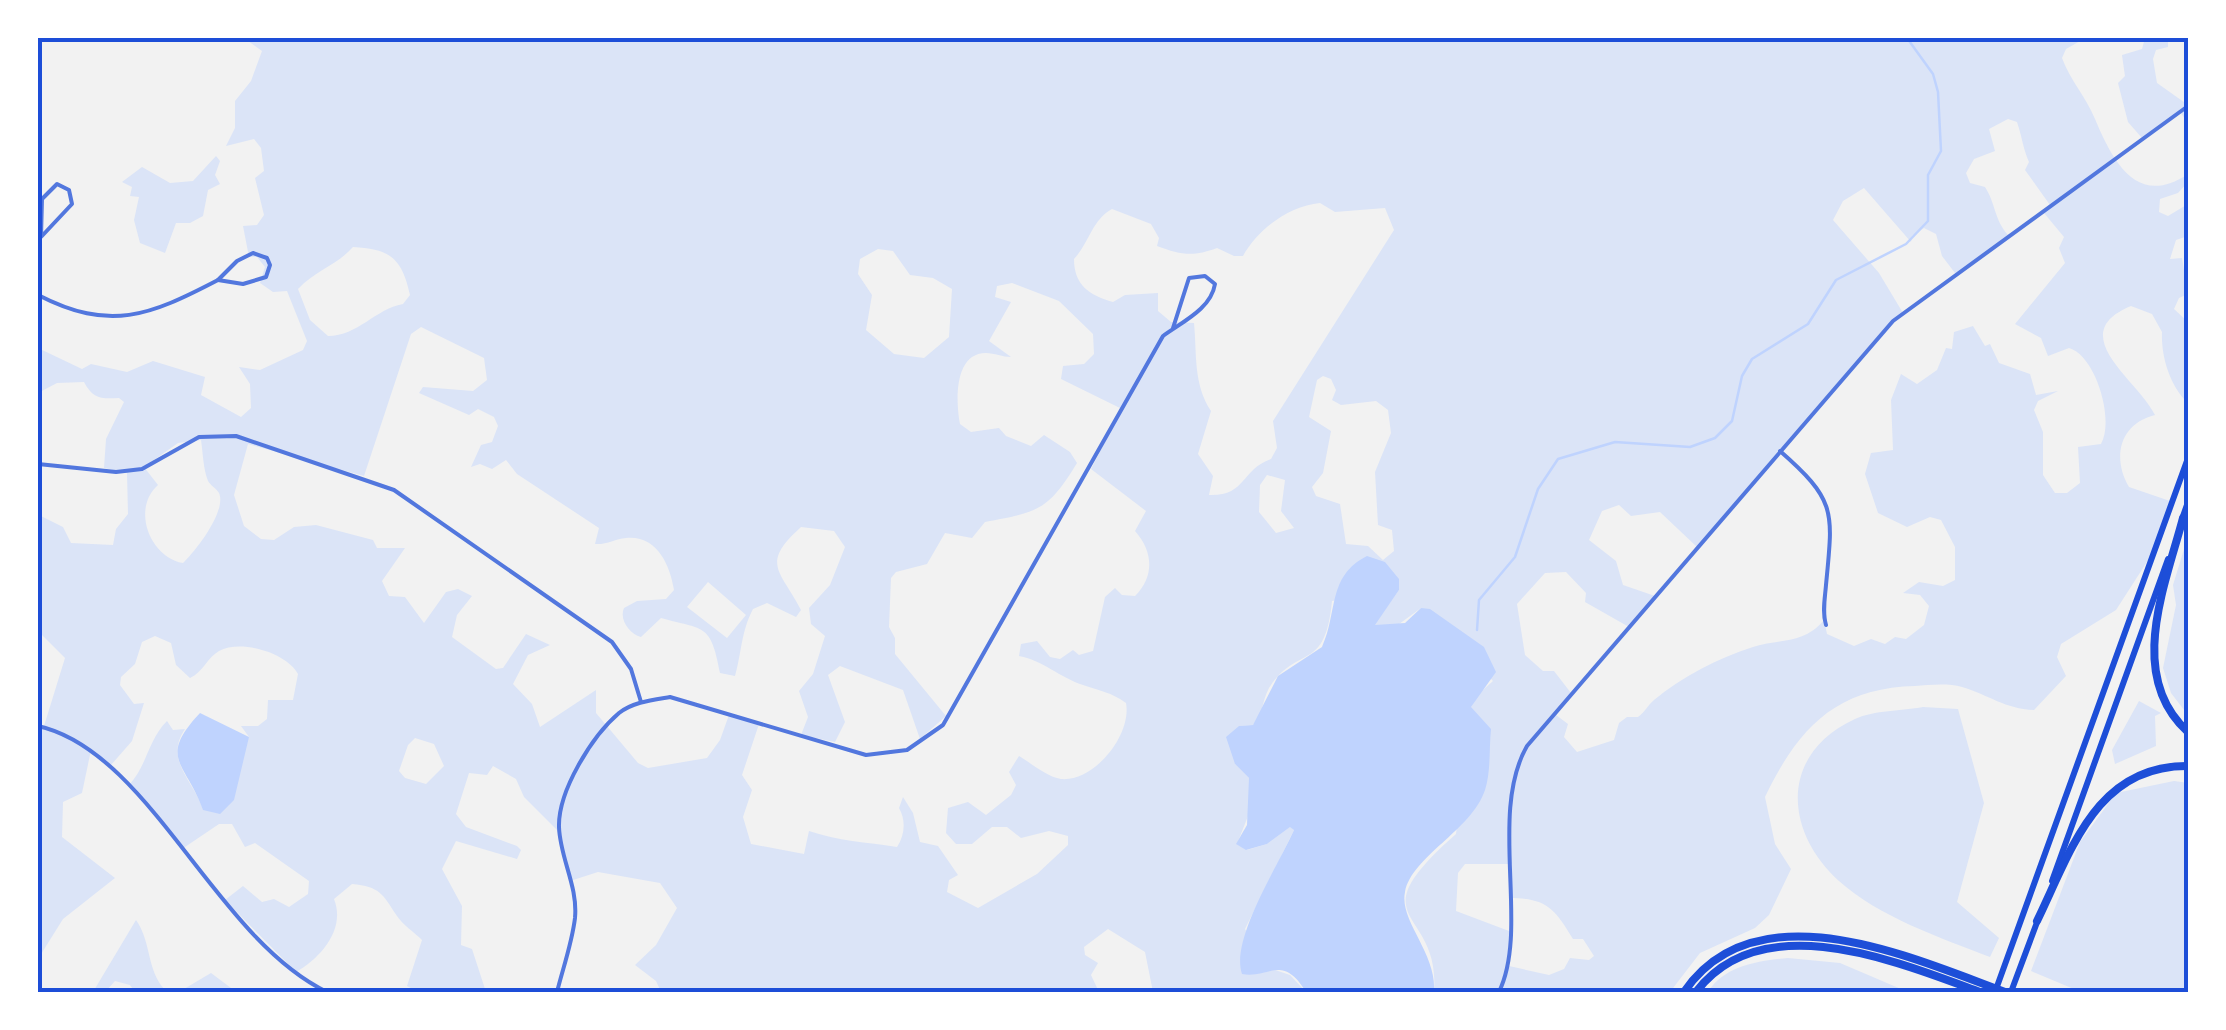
<svg xmlns="http://www.w3.org/2000/svg" width="2226" height="1030" font-family="'Roboto Serif',serif">
<style>
.green{fill:#dbe4f7;fill-rule:evenodd}
.water{fill:#bfd3fe}
.lines{fill:none;stroke-linecap:round;stroke-linejoin:round}
.stream{stroke:#bfd3fe;stroke-width:2.5}
.minor{stroke:#5277de;stroke-width:4}
.trunk{stroke:#1d4ed8;stroke-width:6}
.motorway{stroke:#1d4ed8;stroke-width:8}
.neatline{fill:none;stroke:#1d4ed8;stroke-width:4}
</style>
<rect width="100%" height="100%" fill="#f2f2f2"/>
<g class="green">
<path d="M244,38h1828l10,2 -16,9 -4,9c8,22 24,39 33,61 17,40 41,90 93,55v8l-10,11 -18,6 -1,13 9,4 20,-12v32l-12,4 -6,19 12,-1 6,36 -9,4 -5,11 14,13v81c-20,-19 -27,-50 -26,-71l-10,-18 -21,-8c-68,28 7,74 24,109 -36,9 -43,43 -26,72l41,14 -18,53 -36,56 -55,34 -4,13 9,19 -32,34c-29,-1 -45,-15 -72,-23 -14,-4 -33,-2 -47,-1 -79,2 -117,42 -150,111l10,47 16,25 -22,46 -14,13 -55,25 -30,39h-236c7,-87 -81,-67 22,-158l15,-127 4,-10 18,-16 -72,-73 -26,19 -21,-2 25,-35 -67,11c-7,73 -34,42 -63,87 -7,13 -6,27 -16,37l-14,1 -4,38 14,14 1,33 -13,33 10,6 20,-6 24,-18 3,4 -49,99 24,39 21,7 16,17h-153l-8,-40 -37,-23 -24,18 1,8 13,8 -7,12 8,17h-438l-5,-11 -21,-16 21,-20 21,-37 -17,-25 -62,-11 -28,9 -9,-47 -37,-37 -8,-18 -23,-13 -6,9 -18,-2 -13,41 10,13 51,19 4,4 -4,9 -61,-18 -14,28 20,37 -1,39 11,4 14,43h-68l-11,-6 15,-46c-8,-8 -19,-15 -25,-24 -15,-23 -17,-29 -45,-32l-18,15c12,30 -13,59 -38,73l-71,-72 18,-14 19,16 12,-3 15,8 19,-13 1,-13 -54,-38 -10,4 -13,-23h-13l-37,25 -53,-64c18,-19 19,-45 38,-64l6,9 12,-1c-21,31 8,51 18,80l46,-72 -8,-11h17l9,-7 1,-19h25l5,-26c-11,-21 -57,-35 -79,-23 -12,7 -16,21 -29,27l-14,-13 -5,-22 -16,-7 -13,6 -7,22 -14,13 -1,8 14,19 10,-1 -12,38 -21,24 -20,-15 -9,43 -19,9 -1,35 53,41 -52,41 -25,40v-234l6,1 21,-68 -27,-27v-108l3,-7 22,11 8,16 42,2 3,-16 12,-15 -1,-41 -23,-5 2,-29 18,-37 -5,-4c-18,1 -26,1 -35,-16l-27,1 -19,10v-45l44,21 9,-5 36,8 26,-11 52,16 -4,18 40,22 10,-9 -1,-24 -11,-17 21,3 43,-20 4,-9 -20,-50 -14,1 -13,-9 5,-16 -8,-10h-8l-6,-31 14,-1 7,-10 -9,-37 9,-7 -3,-23 -7,-9 -28,7 9,-18v-27l16,-20 11,-30zM2008,119l9,3c5,15 6,26 12,40l-4,8 25,35 -6,8 20,24 -5,11 6,15 -50,61 26,14 7,18 21,-8c26,7 46,71 32,96l-23,3 2,36 -13,10h-12l-12,-18v-43l-9,-22 4,-9 20,-10 -22,4 -6,-21 -31,-11 -9,-19 -5,2 -12,-20 -19,6 -2,17 -6,-1 -9,22 -20,14 -16,-10 -10,26 2,50 -22,3 -6,21 13,39 29,14 23,-10 11,3 14,27v33l-12,6 -24,-4 -16,11 17,2 9,11 -5,19 -18,14 -11,-2 -10,7 -14,-5 -17,7 -27,-12 -3,-14c-21,25 -43,18 -71,27 -35,11 -71,30 -99,53 -6,5 -9,12 -16,17h-11l-8,6 -5,17 -37,12 -13,-15 4,-13 -12,-9 15,-22 -17,-22h-11l-18,-16 -8,-51 28,-31 21,-1 20,21 -1,9 44,25 26,-31 -32,-11 -7,-24 -27,-21 13,-29 17,-6 12,11 29,-4 37,35 189,-220 17,-14 -24,-40 -46,-53 10,-19 21,-13 47,54 1,-6 12,-8 12,6 6,22 13,17 6,-2 47,-36c-14,-16 -12,-31 -23,-48l-15,-4 -4,-10 8,-14 21,-8 -6,-22zM1320,203l15,9 50,-4 9,22 -121,191 4,27 -6,11c-31,11 -24,37 -62,36l4,-19 -15,-22 13,-43c-18,-27 -14,-57 -17,-88l-23,-1 -13,-11v-18l-33,2 -12,7c-24,-7 -39,-17 -39,-43 15,-16 18,-39 38,-50l39,15 8,14 -2,8c24,9 36,11 60,2l17,8h9c15,-27 46,-50 77,-53zM353,247c37,2 49,11 57,48l-7,9c-28,5 -45,32 -75,32l-18,-16 -12,-31c18,-19 38,-23 55,-42zM878,249l15,2 17,24 23,3 19,11 -3,48 -25,21 -30,-4 -28,-24 6,-35 -14,-21 2,-15zM1012,283l47,18 34,33 1,20 -10,10 -21,2 -2,13 61,30 -31,60 55,42 -11,20c18,20 20,45 0,65l-13,-1 -7,-7 -10,9 -12,54 -14,4 -6,-5 -13,9 -10,-2 -13,-16 -16,3 -2,12c25,5 40,21 64,29 17,6 28,7 43,18 6,32 -32,79 -65,76 -14,-2 -30,-16 -42,-23l-10,16 7,13 -5,10 -25,20 -18,-13 -20,6 -2,25 10,11h16l20,-17h15l14,11 28,-7 19,5v9l-31,29 -59,34 -31,-16 2,-12 9,-5 -20,-29 -18,-4 -7,-29 -10,-16 -4,11c7,12 6,27 -2,39 -31,-5 -59,-6 -88,-16l-5,23 -53,-10 -8,-27 9,-27 -10,-15 17,-51 -30,-9 -9,25 -13,18 -59,10 -10,-5 -42,-50v-23l-56,37 -8,-23 -19,-20 15,-29 22,-10 -24,-11 -23,34 -7,1 -44,-32 5,-22 15,-19 -14,-7 -12,3 -22,31 -19,-26 -16,-1 -7,-15 23,-33h-28l-4,-8 -57,-15 -22,2 -20,13 -13,-1 -17,-13 -10,-31 14,-51 116,32 47,-142 10,-7 63,31 3,22 -14,11 -50,-4 -4,6 50,22 9,-6 16,8 4,9 -6,16 -11,3 -10,22 9,-3 12,5 14,-9 11,14 82,54 -4,16c11,1 20,-5 31,-6 31,-3 44,27 48,52l-8,9 -29,2 -13,7c-5,11 5,26 17,29l20,-19c42,12 50,4 59,55l15,3c7,-25 6,-44 18,-67l14,-6 29,14 5,-7c-21,-40 -41,-46 0,-83l33,4 11,16 -15,38 -21,23 2,16 14,12 -12,38 -14,17 9,26 -7,18 34,7 10,-20 -17,-47 12,-9 63,24 17,49 26,-23 -51,-62v-16l-6,-11 2,-49 5,-6 31,-8 18,-31 27,5 13,-16c53,-10 63,-11 92,-59l-7,-11 -26,-17 -13,11 -25,-10 -7,-8 -28,4 -11,-8c-4,-20 -7,-71 26,-71 8,0 17,4 25,4l-22,-16 22,-39 -16,-5 2,-11zM1323,376l8,3 5,11 -4,10 9,5 35,-4 12,9 3,23 -16,39 3,53 14,5 2,21 -11,9 -15,-14 -22,-2 -6,-40 -24,-8 -4,-9 11,-14 8,-42 -22,-14 8,-37zM201,440c2,13 2,28 7,41 3,5 8,7 11,12 8,18 -24,59 -36,70 -33,-6 -52,-54 -25,-78l-14,-18 34,-24zM1267,475l18,5 -4,31 13,17 -18,5 -17,-21 1,-27zM708,582l38,33 -19,23 -40,-31zM415,738l19,6 10,22 -18,18 -21,-6 -6,-7 9,-26zM1465,864h47l-3,34c36,0 45,9 64,41h10l11,17 -5,4 -19,-2 -6,11 -15,6 -40,-9v-35l-53,-20 2,-38z"/>
<path d="M2145,38h23v9l-12,3 -3,9 4,24 31,22v18l-8,-11 -38,26 -14,-16 -10,-39 7,-7 -3,-21 20,-6z"/>
<path d="M216,156l4,5 -5,14 5,9 -12,6 -5,26 -13,7h-14l-11,30 -25,-10 -6,-23 5,-23 -9,-1 2,-9 -10,-5 20,-15 28,16 23,-2z"/>
<path d="M2188,536v179l-17,-22 -8,-25 13,-63 -3,-20z"/>
<path d="M2139,701l22,12 -6,3 1,30 -41,18 -3,-14z"/>
<path d="M1923,707l35,2 26,94 -27,99 42,36 -9,19c-49,-19 -111,-40 -151,-76 -55,-50 -60,-127 16,-162 19,-9 47,-8 68,-12z"/>
<path d="M2174,781l14,2v209h-107l-50,-21 49,-129 36,-49z"/>
<path d="M136,920c16,23 10,49 29,70l19,-1 27,-16 20,15 -2,4h-94l-5,-7 -15,-4 -10,11h-12z"/>
<path d="M1788,958l52,5 68,29h-200c15,-26 52,-32 80,-34z"/>
</g>
<g class="water">
<path d="M1367,556l18,6 14,17v11l-24,35 30,-2 16,-15 9,1 54,38 12,25 -25,35 20,22c-2,19 0,43 -6,61 -14,41 -73,66 -80,102 -6,29 32,61 29,100h-128c-24,-39 -37,-13 -64,-18 -12,-34 36,-108 52,-144l-4,-3 -23,17 -21,6 -10,-6 11,-19 2,-47 -14,-14 -9,-27 13,-11 14,-1 25,-49 44,-29c16,-34 5,-71 45,-91z"/>
<path d="M200,713l49,24 -15,63 -14,14 -17,-4c-17,-48 -46,-51 -3,-97z"/>
</g>
<g class="lines">
<path class="stream" d="M1477,630l2,-30 36,-43 23,-68 20,-30 57,-17 75,5 25,-9 17,-17 10,-45 10,-17 56,-35 28,-44 70,-36 22,-23v-46l13,-24 -3,-59 -5,-18 -26,-36"/>
<g class="minor">
<path d="M57,184l12,6 3,14 -31,33 1,-38z"/>
<path d="M253,253l14,5 3,7 -4,12 -23,7 -25,-4 19,-19z"/>
<path d="M38,295c72,37 111,21 180,-15"/>
<path d="M1780,451c57,50 53,60 46,134 -1,13 -4,27 0,40"/>
<path d="M38,464l78,8 26,-3 57,-32 37,-1 158,54 218,152 19,27 10,33"/>
<path d="M38,726c112,25 177,212 289,266"/>
<path d="M557,992c6,-24 15,-49 18,-74 3,-32 -15,-60 -16,-91 -1,-36 33,-91 60,-114 14,-11 33,-13 51,-16l196,58 41,-5 36,-25 220,-389c19,-14 48,-27 52,-52l-10,-8 -16,2 -16,50"/>
<path d="M1499,992c31,-64 -11,-178 28,-246l366,-425 295,-215"/>
</g>
<g class="trunk">
<path d="M2182,519l6,-17"/>
<path d="M2052,881l116,-322"/>
<path d="M1995,992l193,-534"/>
<path d="M2011,992l28,-75"/>
</g>
<g class="motorway">
<path d="M2183,518c-18,68 -57,158 5,214"/>
<path d="M2037,921c34,-70 59,-156 151,-155"/>
<path d="M1684,992c72,-106 228,-34 321,0"/>
<path d="M1696,992c66,-87 202,-30 284,0"/>
</g>
</g>
<rect width="2226" height="1030" fill="none" stroke="#ffffff" stroke-width="80"/>
<rect x="40" y="40" width="2146" height="950" class="neatline"/>
</svg>
